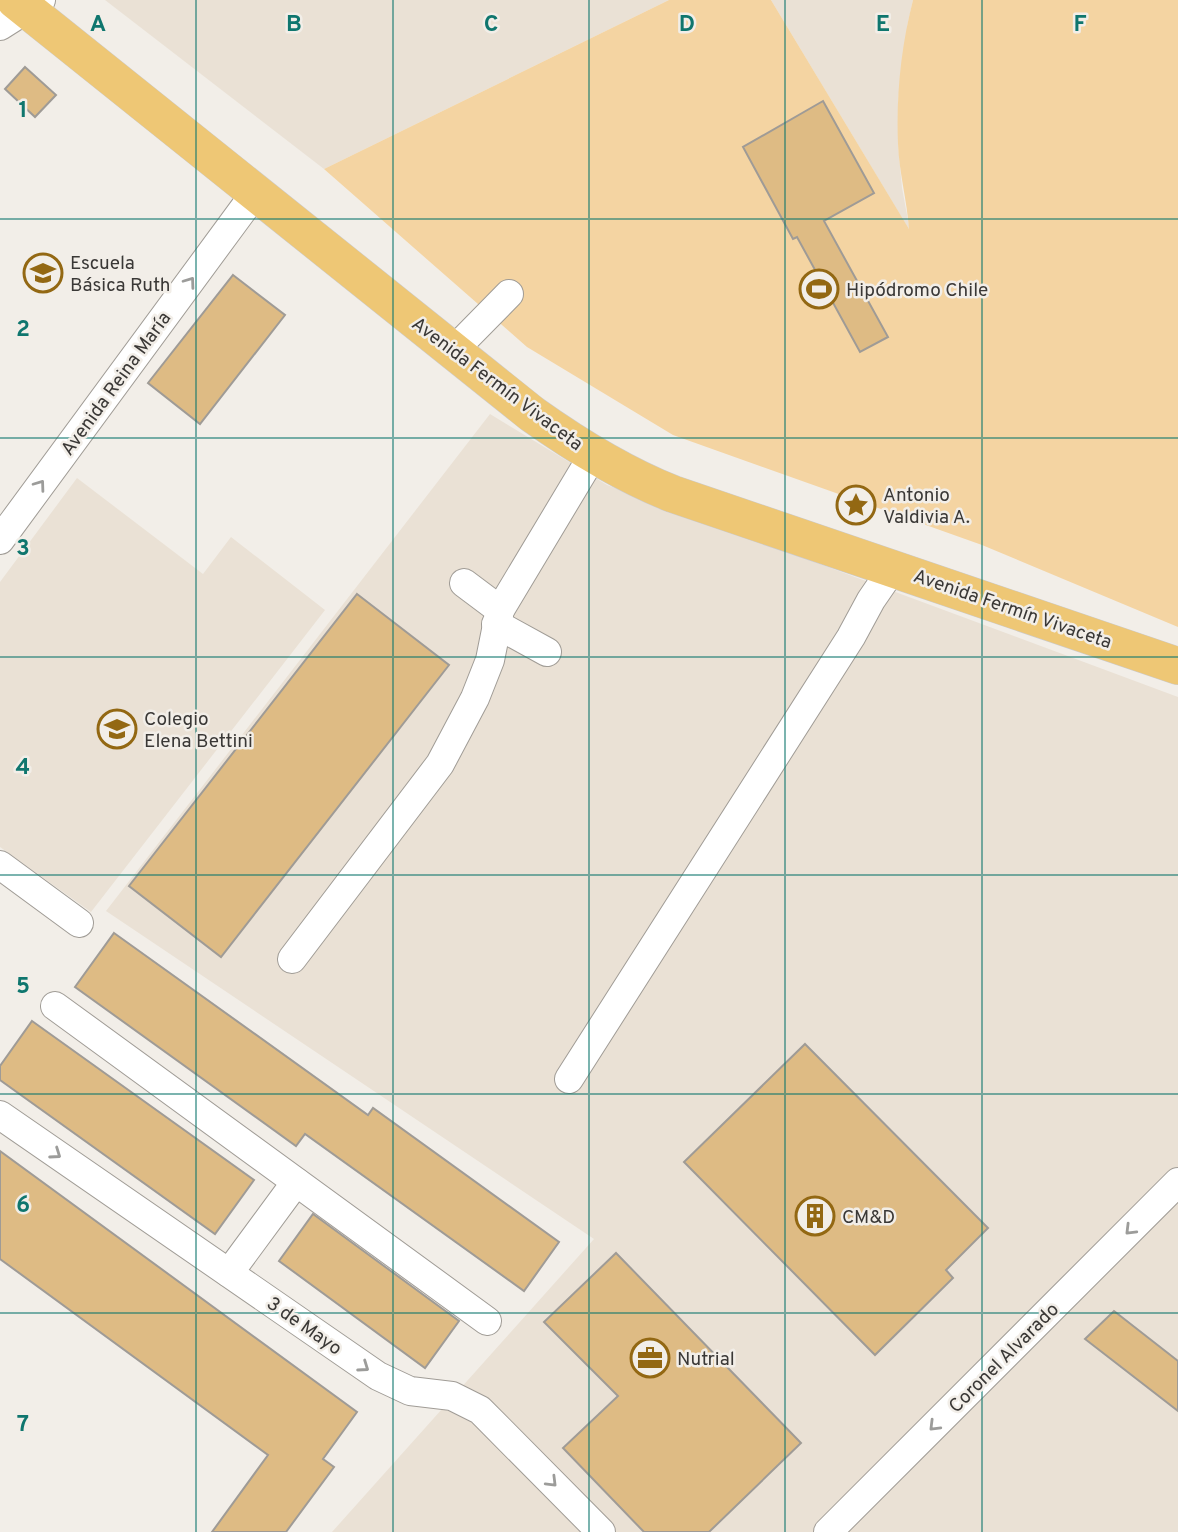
<svg xmlns="http://www.w3.org/2000/svg" width="1178" height="1532" font-family="Overpass,sans-serif">
<style>
.built{fill:#eae1d5}
.green{fill:#f4d4a2}
.building{fill:#debb84;stroke:#9f9b96;stroke-width:2}
.lines{fill:none;stroke-linecap:round;stroke-linejoin:round}
.minor-casing{stroke:#a09c96;stroke-width:30}
.major-casing{stroke:#cccbcb;stroke-width:38}
.minor{stroke:#fff;stroke-width:28}
.major{stroke:#eec775;stroke-width:37}
.oneway{stroke:#9c9c9a}
.grid{fill:none;stroke:#0f766e;stroke-width:2;stroke-opacity:0.55}
.labels{text-anchor:middle;stroke-width:5;stroke-linejoin:round;paint-order:stroke}
.poi-label{font-size:19px;fill:#3a3836;stroke:#f2eee8;text-anchor:start}
.street-label{font-size:19px;fill:#3a3836;stroke:#f2eee8}
.grid-label{font-size:23px;text-anchor:middle;font-weight:bold;fill:#0f766e;stroke:#f2eee8;stroke-width:5;stroke-linejoin:round;paint-order:stroke}
</style>
<rect width="100%" height="100%" fill="#f2eee8"/>
<g class="built">
<path d="M105,0h564l-345,169z"/>
<path d="M771,0h142l-5,22 -10,78v44l4,44 8,43z"/>
<path d="M490,414l117,71 571,212v835h-846l262,-293 -488,-328z"/>
<path d="M77,478l126,96 28,-37 94,73 -234,302 -91,-65v-265z"/>
</g>
<path class="green" d="M669,0h102l138,229c-2,-29 -10,-57 -11,-85 -2,-49 3,-97 15,-144h265v627l-196,-82 -309,-110 -146,-88 -203,-178z"/>
<g class="building">
<path d="M25,67l31,28 -21,22 -30,-28z"/>
<path d="M823,101l51,92 -50,28 64,116 -28,15 -63,-115 -4,2 -50,-92z"/>
<path d="M233,275l52,40 -85,109 -52,-41z"/>
<path d="M357,594l92,71 -228,292 -92,-71z"/>
<path d="M114,933l254,182 5,-7 186,134 -35,49 -219,-157 -9,12 -221,-159z"/>
<path d="M32,1021l222,159 -39,54 -215,-154v-14z"/>
<path d="M805,1044l183,184 -42,42 7,8 -78,77 -191,-193z"/>
<path d="M0,1151l357,261 -34,47 11,8 -48,65h-74l56,-77 -268,-196z"/>
<path d="M313,1214l146,107 -34,47 -146,-107z"/>
<path d="M616,1253l185,190 -92,89h-65l-81,-84 55,-52 -74,-74z"/>
<path d="M1114,1311l64,50v50l-93,-72z"/>
</g>
<g class="lines">
<defs>
<g id="minor">
<path d="M0,26l41,-26"/>
<path d="M453,351l56,-57"/>
<path d="M0,540l256,-348"/>
<path d="M464,583l36,27"/>
<path d="M496,624l51,28"/>
<path d="M0,865l79,58"/>
<path d="M292,959l148,-195 35,-66 15,-38 10,-50 93,-155"/>
<path d="M55,1006l432,315"/>
<path d="M569,1079l282,-442 20,-37 22,-32"/>
<path d="M0,1115l378,261 32,15 42,5 28,14 121,122"/>
<path d="M229,1273l67,-91"/>
<path d="M828,1532l350,-350"/>
</g>
<path id="major" d="M15,0l517,414c45,32 90,60 141,80l505,172"/>
</defs>
<use href="#minor" class="minor-casing"/>
<use href="#major" class="major-casing"/>
<use href="#minor" class="minor"/>
<use href="#major" class="major"/>
</g>
<defs><path id="oneway-chevron" d="M-2-3.5L2.5 0L-2 3.5" fill="none" stroke-width="1.6" stroke-linecap="round" stroke-linejoin="round" transform="scale(1.75)"/></defs>
<g class="oneway">
<use href="#oneway-chevron" transform="translate(190 282) rotate(-54)"/>
<use href="#oneway-chevron" transform="translate(40 485) rotate(-54)"/>
<use href="#oneway-chevron" transform="translate(56 1154) rotate(35)"/>
<use href="#oneway-chevron" transform="translate(1130 1230) rotate(135)"/>
<use href="#oneway-chevron" transform="translate(364 1367) rotate(35)"/>
<use href="#oneway-chevron" transform="translate(934 1426) rotate(135)"/>
<use href="#oneway-chevron" transform="translate(552 1482) rotate(45)"/>
</g>
<path class="grid" d="M196,0v1532M393,0v1532M589,0v1532M785,0v1532M982,0v1532M0,219h1178M0,438h1178M0,657h1178M0,875h1178M0,1094h1178M0,1313h1178"/>
<defs>
<symbol id="school-ring" viewBox="-11 -11 22 22"><circle r="9.5" fill="#f2eee8" stroke="#936813" stroke-width="1.5"/><path d="M0-5L7-2L0 1L-7-2ZM-4 1L0 2.5L4 1V4Q0 6-4 4Z" fill="#936813"/></symbol>
<symbol id="stadium-ring" viewBox="-11 -11 22 22"><circle r="9.5" fill="#f2eee8" stroke="#936813" stroke-width="1.5"/><path d="M0-5a6.5 5 0 1 0 0 10a6.5 5 0 1 0 0-10ZM-3.5-1.8h7v3.6h-7Z" fill="#936813"/></symbol>
<symbol id="sight-ring" viewBox="-11 -11 22 22"><circle r="9.5" fill="#f2eee8" stroke="#936813" stroke-width="1.5"/><path d="M0-6L1.8-2.2L6-1.7L2.9 1.2L3.7 5.4L0 3.3L-3.7 5.4L-2.9 1.2L-6-1.7L-1.8-2.2Z" fill="#936813"/></symbol>
<symbol id="building-ring" viewBox="-11 -11 22 22"><circle r="9.5" fill="#f2eee8" stroke="#936813" stroke-width="1.5"/><path d="M-4-6H4V6H1V3H-1V6H-4ZM-2.5-4.3h1.7v1.8h-1.7ZM.8-4.3h1.7v1.8H.8ZM-2.5-1h1.7V.8h-1.7ZM.8-1h1.7V.8H.8Z" fill="#936813"/></symbol>
<symbol id="office-ring" viewBox="-11 -11 22 22"><circle r="9.5" fill="#f2eee8" stroke="#936813" stroke-width="1.5"/><path d="M-6-3h4V-5.5h4V-3h4V5H-6ZM-1-4.5V-3h2v-1.5ZM-6 0V1H6V0Z" fill="#936813"/></symbol>
</defs>
<g fill-rule="evenodd">
<use href="#school-ring" x="21" y="251" width="44" height="44"/>
<use href="#stadium-ring" x="797" y="267" width="44" height="44"/>
<use href="#sight-ring" x="834" y="483" width="44" height="44"/>
<use href="#school-ring" x="95" y="707" width="44" height="44"/>
<use href="#building-ring" x="793" y="1194" width="44" height="44"/>
<use href="#office-ring" x="628" y="1336" width="44" height="44"/>
</g>
<g class="labels">
<g class="poi-label">
<text x="70" y="269">Escuela<tspan x="70" dy="22">Básica Ruth</tspan></text>
<text x="846" y="296">Hipódromo Chile</text>
<text x="883" y="501">Antonio<tspan x="883" dy="22">Valdivia A.</tspan></text>
<text x="144" y="725">Colegio<tspan x="144" dy="22">Elena Bettini</tspan></text>
<text x="842" y="1223">CM&amp;D</text>
<text x="677" y="1365">Nutrial</text>
</g>
<g class="street-label">
<text transform="translate(115 383) rotate(-54)" y="7">Avenida Reina María</text>
<text transform="translate(498 383) rotate(37)" y="7">Avenida Fermín Vivaceta</text>
<text transform="translate(1013 608) rotate(19)" y="7">Avenida Fermín Vivaceta</text>
<text transform="translate(305 1325) rotate(35)" y="7">3 de Mayo</text>
<text transform="translate(1003 1357) rotate(-45)" y="7">Coronel Alvarado</text>
</g>
</g>
<g class="grid-label">
<text x="98" y="31">A</text>
<text x="294" y="31">B</text>
<text x="491" y="31">C</text>
<text x="687" y="31">D</text>
<text x="883" y="31">E</text>
<text x="1080" y="31">F</text>
<text x="23" y="117">1</text>
<text x="23" y="336">2</text>
<text x="23" y="555">3</text>
<text x="23" y="774">4</text>
<text x="23" y="993">5</text>
<text x="23" y="1212">6</text>
<text x="23" y="1431">7</text>
</g>
</svg>
